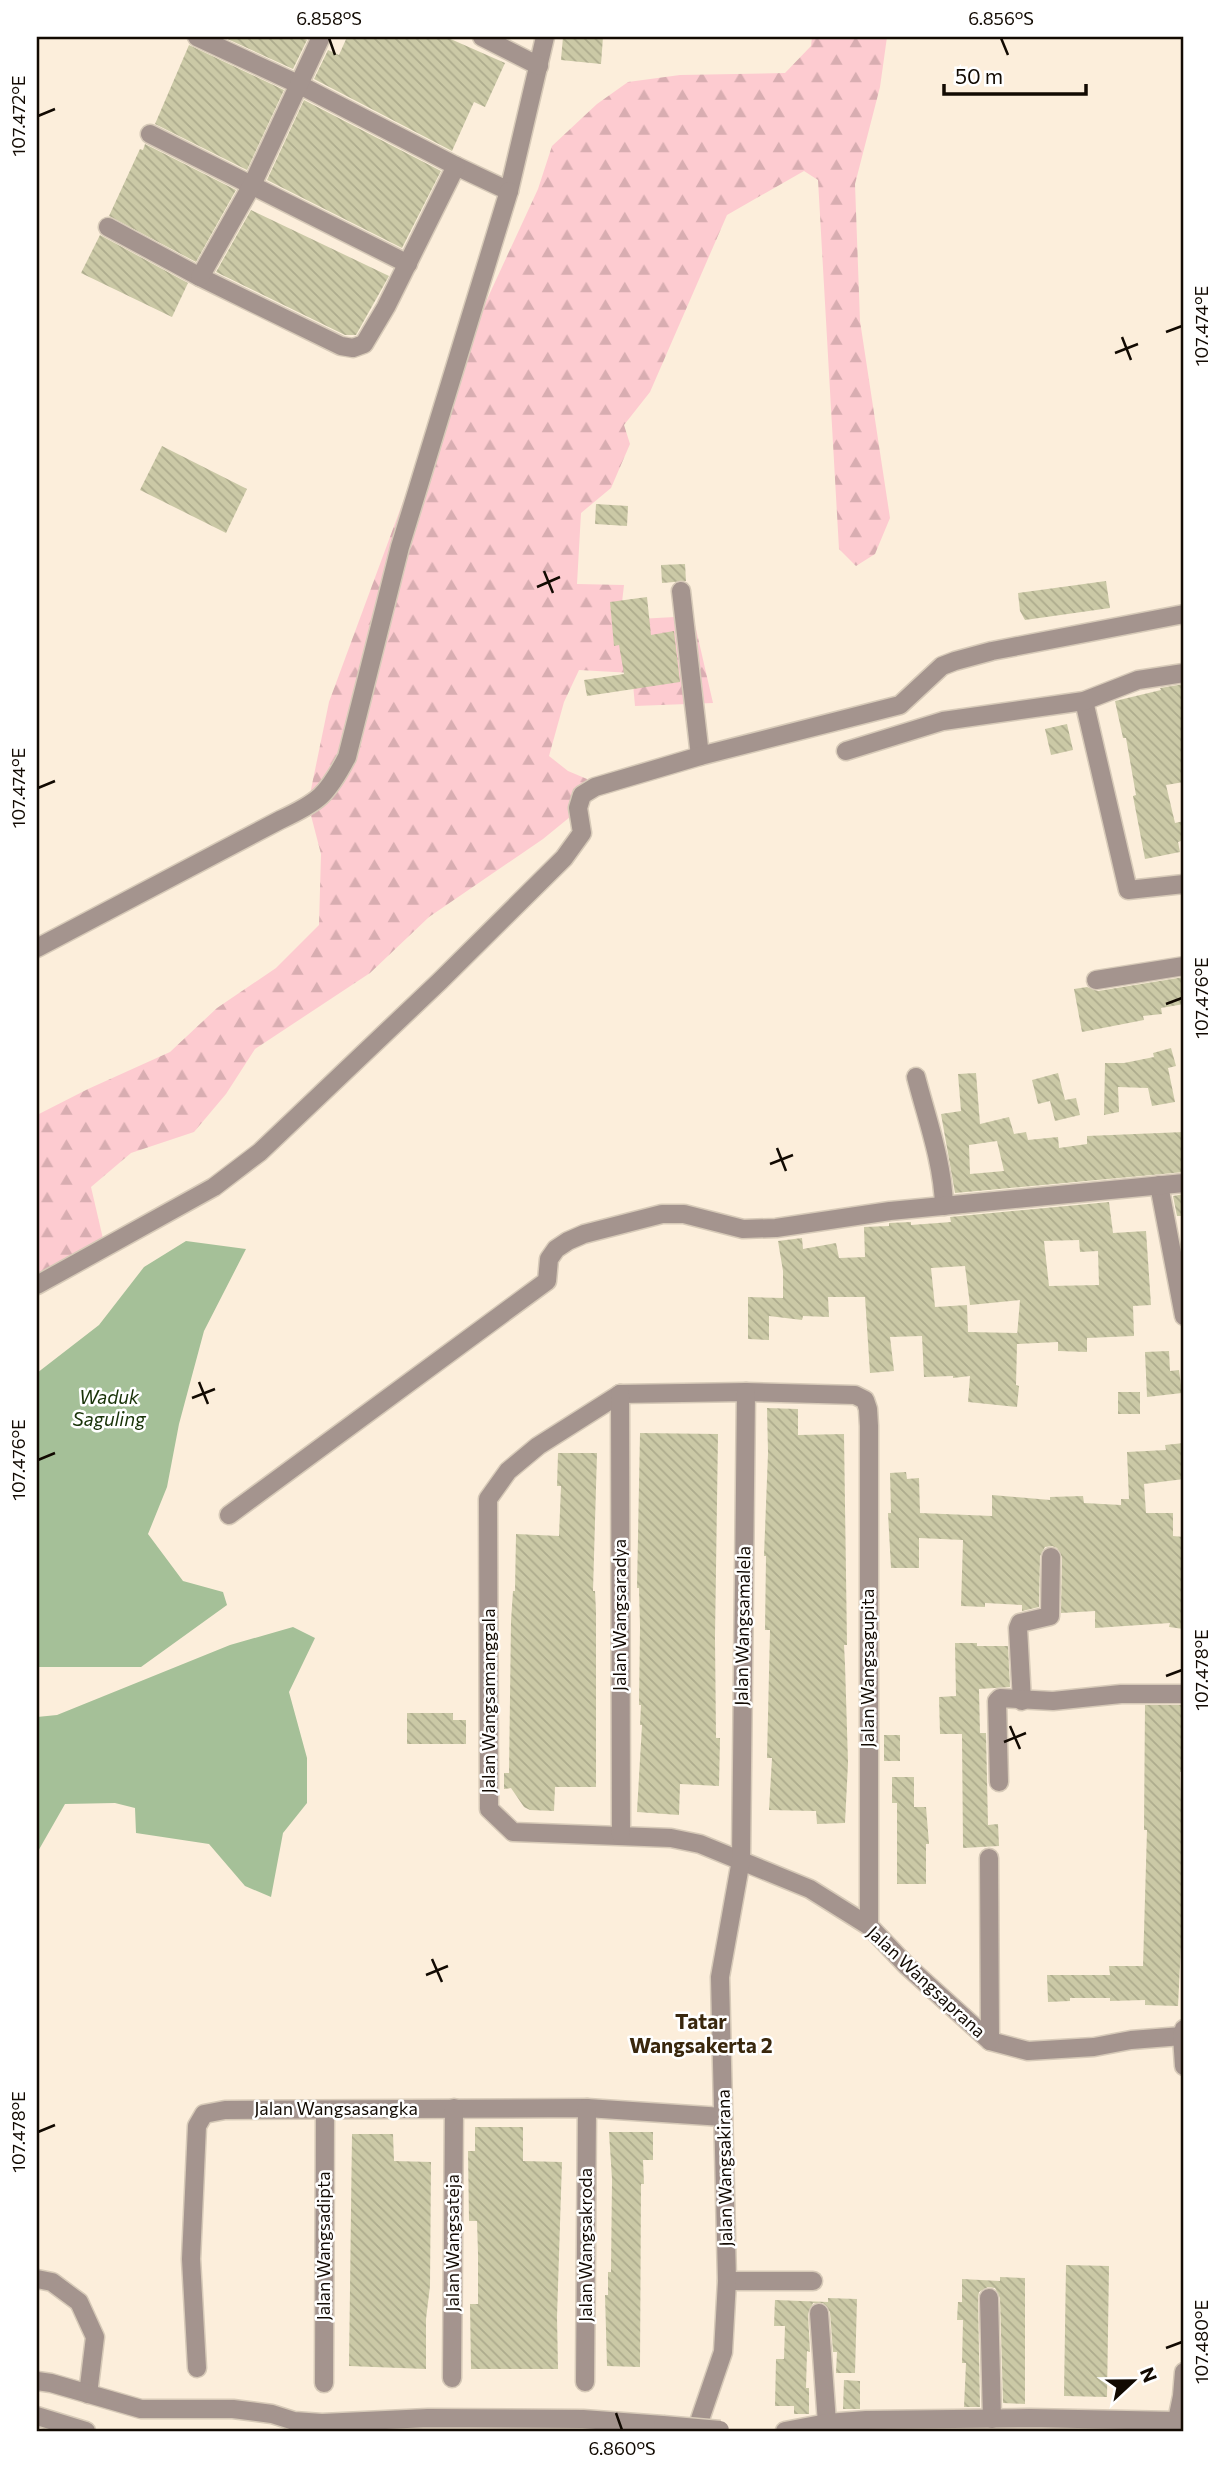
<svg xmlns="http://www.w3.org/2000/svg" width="1221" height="2468" font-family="Commissioner,sans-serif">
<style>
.forest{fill:url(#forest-firs)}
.water{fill:#a5c098}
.building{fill:url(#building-back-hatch);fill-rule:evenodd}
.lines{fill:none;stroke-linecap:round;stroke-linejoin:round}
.street-casing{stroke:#d7cab8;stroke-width:21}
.street{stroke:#a4948e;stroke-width:18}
.street-bridge-casing{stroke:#d7cab8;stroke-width:21;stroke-linecap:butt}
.street-bridge{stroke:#a4948e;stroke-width:18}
.ticks{fill:none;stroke:#120a02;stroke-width:2.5}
.labels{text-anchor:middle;stroke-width:5;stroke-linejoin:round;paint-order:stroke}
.street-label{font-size:18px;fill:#120a02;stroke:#fff}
.water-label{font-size:19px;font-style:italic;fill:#183207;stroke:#fff}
.quarter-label{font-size:21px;font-weight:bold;fill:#39270d;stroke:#fff}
.neatline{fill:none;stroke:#120a02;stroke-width:2.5}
.ticks-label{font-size:18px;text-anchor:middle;fill:#120a02}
</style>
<defs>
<pattern id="forest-firs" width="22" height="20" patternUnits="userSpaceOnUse" patternTransform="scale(1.75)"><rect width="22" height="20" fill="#fdcbd0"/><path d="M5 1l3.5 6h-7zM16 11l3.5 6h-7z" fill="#d8adb1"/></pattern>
<pattern id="building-back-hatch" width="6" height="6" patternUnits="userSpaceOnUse" patternTransform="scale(1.75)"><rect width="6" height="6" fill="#cbc9a6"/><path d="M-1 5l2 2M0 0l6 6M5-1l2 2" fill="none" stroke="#adab8d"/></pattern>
</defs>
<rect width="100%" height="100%" fill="#fceedb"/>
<path class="forest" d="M812,37h75l-7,50 -25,97 5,137 30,197 -15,36 -19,12 -17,-17 -21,-369 -14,-9 -77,44 -77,177 -26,33 6,19 -19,44 -30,25 -4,71 47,1 -4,35 73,-4 20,87 -78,3 -3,-33 -53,-3 -15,32 -15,54 19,15 19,8 -6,29 -38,31 -114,78 -59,56 -115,76 -29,45 -32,38 -63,21 -40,34 13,56 -67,36v-164l51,-26 82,-37 47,-44 59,-40 43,-43 2,-71 -13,-50 21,-102 112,-303 97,-210 14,-43 45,-42 31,-22 52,-7 105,-2 26,-27z"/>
<g class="water">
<path d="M186,1241l60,8 -42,82 -25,93 -12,63 -19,47 35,47 40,11 4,13 -86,62h-104v-294l62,-48 45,-58z"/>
<path d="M293,1627l22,11 -26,54 18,66v45l-24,30 -12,64 -26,-11 -36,-42 -73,-11 -1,-25 -20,-5 -50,1 -28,49v-136l20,-2 173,-70z"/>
</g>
<g class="building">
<path d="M223,37h77l7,3 -14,29z"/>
<path d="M347,37h99l59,26 -20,44 -11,-5 -22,49 -138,-72 14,-29 11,5z"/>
<path d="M563,37h40l-2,27 -40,-4z"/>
<path d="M189,45l95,45 -37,80 -92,-46z"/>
<path d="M304,100l137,71 -39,77 -135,-68z"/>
<path d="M145,144l91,46 -40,72 -87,-46 31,-67 3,1z"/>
<path d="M251,210l138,66 -33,59h-11l-129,-63z"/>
<path d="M100,235l88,48 -16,34 -91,-44z"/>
<path d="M162,446l85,43 -21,44 -86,-43z"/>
<path d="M596,504l32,2 -1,20 -32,-2z"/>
<path d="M685,564l1,17 -24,2 -1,-18z"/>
<path d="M1106,581l4,27 -85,12 -5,-9 -2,-18z"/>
<path d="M647,597l4,38 23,-4 6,51 -93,14 -3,-16 40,-6 -5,-29 -5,1 -4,-44z"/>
<path d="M1184,684v98l-18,3 9,38 9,-2v19l-6,2 2,10 -35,7 -12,-63 3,-1 -10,-57h-3l-8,-37 46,-11 -1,-2z"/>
<path d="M1067,724l6,26 -22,5 -6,-26z"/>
<path d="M1184,977v27l-23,4 1,6 -19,2 1,4 -62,12 -8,-43 13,-2 11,4z"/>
<path d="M1171,1048l5,18 -8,2 7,34 -23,4 -4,-18 -30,-1 1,25 -15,3 1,-52h19l30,-6 -1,-4z"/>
<path d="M976,1073l4,51 29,-7 5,17 12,-2 2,8 30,-3 1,11 28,-4v-8l97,-4v40l-229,21 -14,-79 20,-3 -3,-37zM997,1141l7,30 -34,3 -1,-29z"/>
<path d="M1058,1073l7,27 11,-2 4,17 -25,6 -5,-20 -12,3 -6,-24z"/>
<path d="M1184,1194v22h-7l-4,-20z"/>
<path d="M1109,1202l4,31 33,-2 5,74 -18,1 1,30 -47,2v14l-29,-1v-9l-41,2 -1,41 3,1 -2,21 -49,-5 2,-26 -17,2v-2l-29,1 -2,-41 -32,1 4,34 -24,2 -5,-76h-37l1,20 -26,-1 -1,4 -33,-4v24l-21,-1v-42l35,1v-27l-5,-30 24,-3 1,11 33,-6 3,15 26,-1 -1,-30 25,-1v-3l22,-1v3l40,-3 -1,-5zM1079,1240l1,12 18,-1 1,34 -50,1 -5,-45zM965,1266l5,39 50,-5 -3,36v-3l-49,-1 -1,-27 -32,2 -4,-39z"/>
<path d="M1169,1351l1,20 9,-1 3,23 -35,4 -2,-45z"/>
<rect x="1118" y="1392" width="22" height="22"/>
<path d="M767,1408l31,1v26l46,-1 3,211h-3l1,19 3,99 -3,60 -28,1 -1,-13 -47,-1 3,-52h-5l3,-128h-5l1,-74h-2l4,-103z"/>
<path d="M640,1433l78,1 -3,204 1,100h4l-1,48 -39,-2 -1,31 -42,-3 5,-87h-2l1,-20h-2l1,-78 -1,-39h-2z"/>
<path d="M1184,1443v36l-40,5 2,29h27v23l11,1v92l-15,-2 1,-4 -75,5v-17l-34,2 1,-56 -5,-9 -5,-2 -7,1 -5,9 -1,51 -17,4v-6l-37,-2v4l-24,-1 2,-66 -44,-2v30h-28l-3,-55h3l-1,-40 16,-1 1,7 12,-1 1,35 72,3v-21l58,5v-3l33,-1 1,7 37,2v-6h8l-2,-47 39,-2 -1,-5z"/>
<path d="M558,1453h39l-4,138h2l1,20v176h-41l-1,24 -24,-1 -6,-3 -13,-19 -7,1v-16h5l2,-152 2,-30h2l1,-57 43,2 2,-50h-4z"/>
<path d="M955,1643h22v3h31l2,41 -31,2 1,44h6l2,92 10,-1 1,22 -36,2 -1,-114h-22l-1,-37 17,-1z"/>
<path d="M1145,1705h39v67h-4l1,33h3v139h-3l-3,62 -33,-1v-5l-35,1v-3h-40v3l-22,1 -1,-27h63l-1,-9h34l4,-136h-3z"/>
<path d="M407,1713h46v7h13v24h-59z"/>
<rect x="884" y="1735" width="16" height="26"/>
<path d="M892,1777h22v30h12l3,37h-3v40h-29v-81h-5z"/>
<path d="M475,2127h48v34l39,1 -5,155 1,52h-87l-1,-65h8v-50l-1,-33h-8l-1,-70h7z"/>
<path d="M609,2132h44v28h-10l1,24h-3l-1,183 -33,-1 -2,-71h3v-23h3l1,-93z"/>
<path d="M352,2134h41l1,27 37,1 -1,124 -4,33v50l-77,-3z"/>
<path d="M1066,2265l43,1 -2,131 -43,-1z"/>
<path d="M1000,2277l25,1v126l-22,-1 -3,-105 -5,-10 -7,-1 -9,5 -1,6 2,109h-16l2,-44h-4l1,-43h-6l1,-18h4v-23l38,2z"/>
<path d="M828,2298l29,1 -2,74h-19l1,-21h-4l-3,-40 -7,-9h-10l-5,11 2,38 -3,-1 -1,37h3v26h-15v-8h-19l1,-47h8l1,-33h-11l1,-26 53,2z"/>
<path d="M844,2380l16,1v28h-17z"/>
</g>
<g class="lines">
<defs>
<g id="street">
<path d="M197,37l103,48 156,81 53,25 36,-154"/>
<path d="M482,37l57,29"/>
<path d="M150,134l258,130"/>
<path d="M108,227l92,50 141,69 12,2 11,-4 22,-37 70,-141"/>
<path d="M200,277l52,-92 69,-148"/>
<path d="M681,591l19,165"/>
<path d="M1084,701l44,189 56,-6"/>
<path d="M846,751l97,-30 141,-20 54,-21 46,-7"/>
<path d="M37,948l243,-128c39,-18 47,-25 67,-63l53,-210 109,-356"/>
<path d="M1096,980l88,-14"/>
<path d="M916,1077c11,42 27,86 28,129"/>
<path d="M1159,1185l25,131"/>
<path d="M37,1285l177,-98 46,-35 180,-171 124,-123 18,-25 -4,-25 4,-13 13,-8 105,-31 200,-51 42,-39 13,-5 37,-10 192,-37"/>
<path d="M620,1394l-82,52 -30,25 -20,28 1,310 24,23 158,6 29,6 110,45 59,37 38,40 83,75 38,10 66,-4 37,-7 51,-4"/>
<path d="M620,1394l126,-2 109,3 10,5 3,9 1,17v500"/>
<path d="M620,1394l1,441"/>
<path d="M229,1515l318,-234 2,-22 7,-10 12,-8 16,-7 78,-20h22l59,15 33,-1 114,-17 294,-28"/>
<path d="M1022,1701l-4,-73 2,-5 30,-7 1,-59"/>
<path d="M999,1782l-2,-81 3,-3 53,3 68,-7h63"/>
<path d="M989,1858l1,183"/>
<path d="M1184,2029l-2,7 2,30"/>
<path d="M37,2279l15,3 27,20 16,35 -7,57"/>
<path d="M727,2281h86"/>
<path d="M989,2298l3,121"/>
<path d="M819,2313l8,110"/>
<path d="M197,2368l-6,-109 6,-133 7,-12 21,-4 362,-2 136,9"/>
<path d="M452,2378l2,-270"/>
<path d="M37,2381l14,2 90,26h92l39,5 22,7 28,2 106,-5 155,1 80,6"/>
<path d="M585,2382l2,-274"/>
<path d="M324,2383l1,-273"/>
<path d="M37,2416l49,15"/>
<path d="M1175,2430l7,-34 2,-24"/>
<path d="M696,2431l27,-79 4,-71 -7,-304 21,-117 5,-468"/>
<path d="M785,2431l42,-8 39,-3 164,-2 145,3"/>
</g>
</defs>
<use href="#street" class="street-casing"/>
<use href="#street" class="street"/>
<defs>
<path id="street-bridge" d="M663,2425l57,5"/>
</defs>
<use href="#street-bridge" class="street-bridge-casing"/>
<use href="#street-bridge" class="street-bridge"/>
</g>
<path class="ticks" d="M329,38l6,17M1001,38l7,17M38,116l17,-7M1166,332l16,-6M1122,337l9,23M1115,353l23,-9M544,571l9,22M537,587l23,-10M38,788l17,-7M1166,1004l16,-6M777,1148l9,23M770,1164l23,-9M199,1382l9,22M192,1398l23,-9M38,1460l17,-7M1166,1676l16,-6M1010,1726l10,23M1004,1742l22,-9M432,1959l10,23M426,1975l22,-9M38,2132l17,-7M1166,2348l16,-6M616,2413l6,17"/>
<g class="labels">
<g class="street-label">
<text transform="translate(620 1615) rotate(-90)" y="6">Jalan Wangsaradya</text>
<text transform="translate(743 1626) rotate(-89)" y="6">Jalan Wangsamalela</text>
<text transform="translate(868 1668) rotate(-90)" y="6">Jalan Wangsagupita</text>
<text transform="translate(489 1701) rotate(-90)" y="6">Jalan Wangsamanggala</text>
<text transform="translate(926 1982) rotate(43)" y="6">Jalan Wangsaprana</text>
<text x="336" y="2115">Jalan Wangsasangka</text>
<text transform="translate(725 2168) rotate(-91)" y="6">Jalan Wangsakirana</text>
<text transform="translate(453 2243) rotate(-90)" y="6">Jalan Wangsateja</text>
<text transform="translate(586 2245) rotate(-90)" y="6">Jalan Wangsakroda</text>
<text transform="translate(324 2246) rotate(-90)" y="6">Jalan Wangsadipta</text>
</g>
<g class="water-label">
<text x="109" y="1404">Waduk<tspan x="109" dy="22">Saguling</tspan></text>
</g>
<g class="quarter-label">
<text x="701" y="2029">Tatar<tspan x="701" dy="24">Wangsakerta 2</tspan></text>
</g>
</g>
<rect width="1221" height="2468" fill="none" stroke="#ffffff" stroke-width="77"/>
<g transform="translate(1133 2381) rotate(68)" stroke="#ffffff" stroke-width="5" paint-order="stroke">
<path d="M0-5L12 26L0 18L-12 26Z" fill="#120a02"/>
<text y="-10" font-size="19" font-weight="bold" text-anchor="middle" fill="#120a02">N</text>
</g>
<path d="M944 84v10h142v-10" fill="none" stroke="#120a02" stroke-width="3.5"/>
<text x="955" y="84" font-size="21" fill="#120a02" stroke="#ffffff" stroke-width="5" paint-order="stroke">50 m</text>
<rect x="38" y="38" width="1144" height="2392" class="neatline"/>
<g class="ticks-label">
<text x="329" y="25">6.858°S</text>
<text x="1001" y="25">6.856°S</text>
<text transform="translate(19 116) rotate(-90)" y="6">107.472°E</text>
<text transform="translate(1202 326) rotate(-90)" y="6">107.474°E</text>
<text transform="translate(19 788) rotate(-90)" y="6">107.474°E</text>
<text transform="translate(1202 998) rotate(-90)" y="6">107.476°E</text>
<text transform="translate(19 1460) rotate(-90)" y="6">107.476°E</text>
<text transform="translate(1202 1670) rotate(-90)" y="6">107.478°E</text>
<text transform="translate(19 2132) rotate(-90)" y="6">107.478°E</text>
<text transform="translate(1202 2342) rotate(-90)" y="6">107.480°E</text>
<text x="622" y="2455">6.860°S</text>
</g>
</svg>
